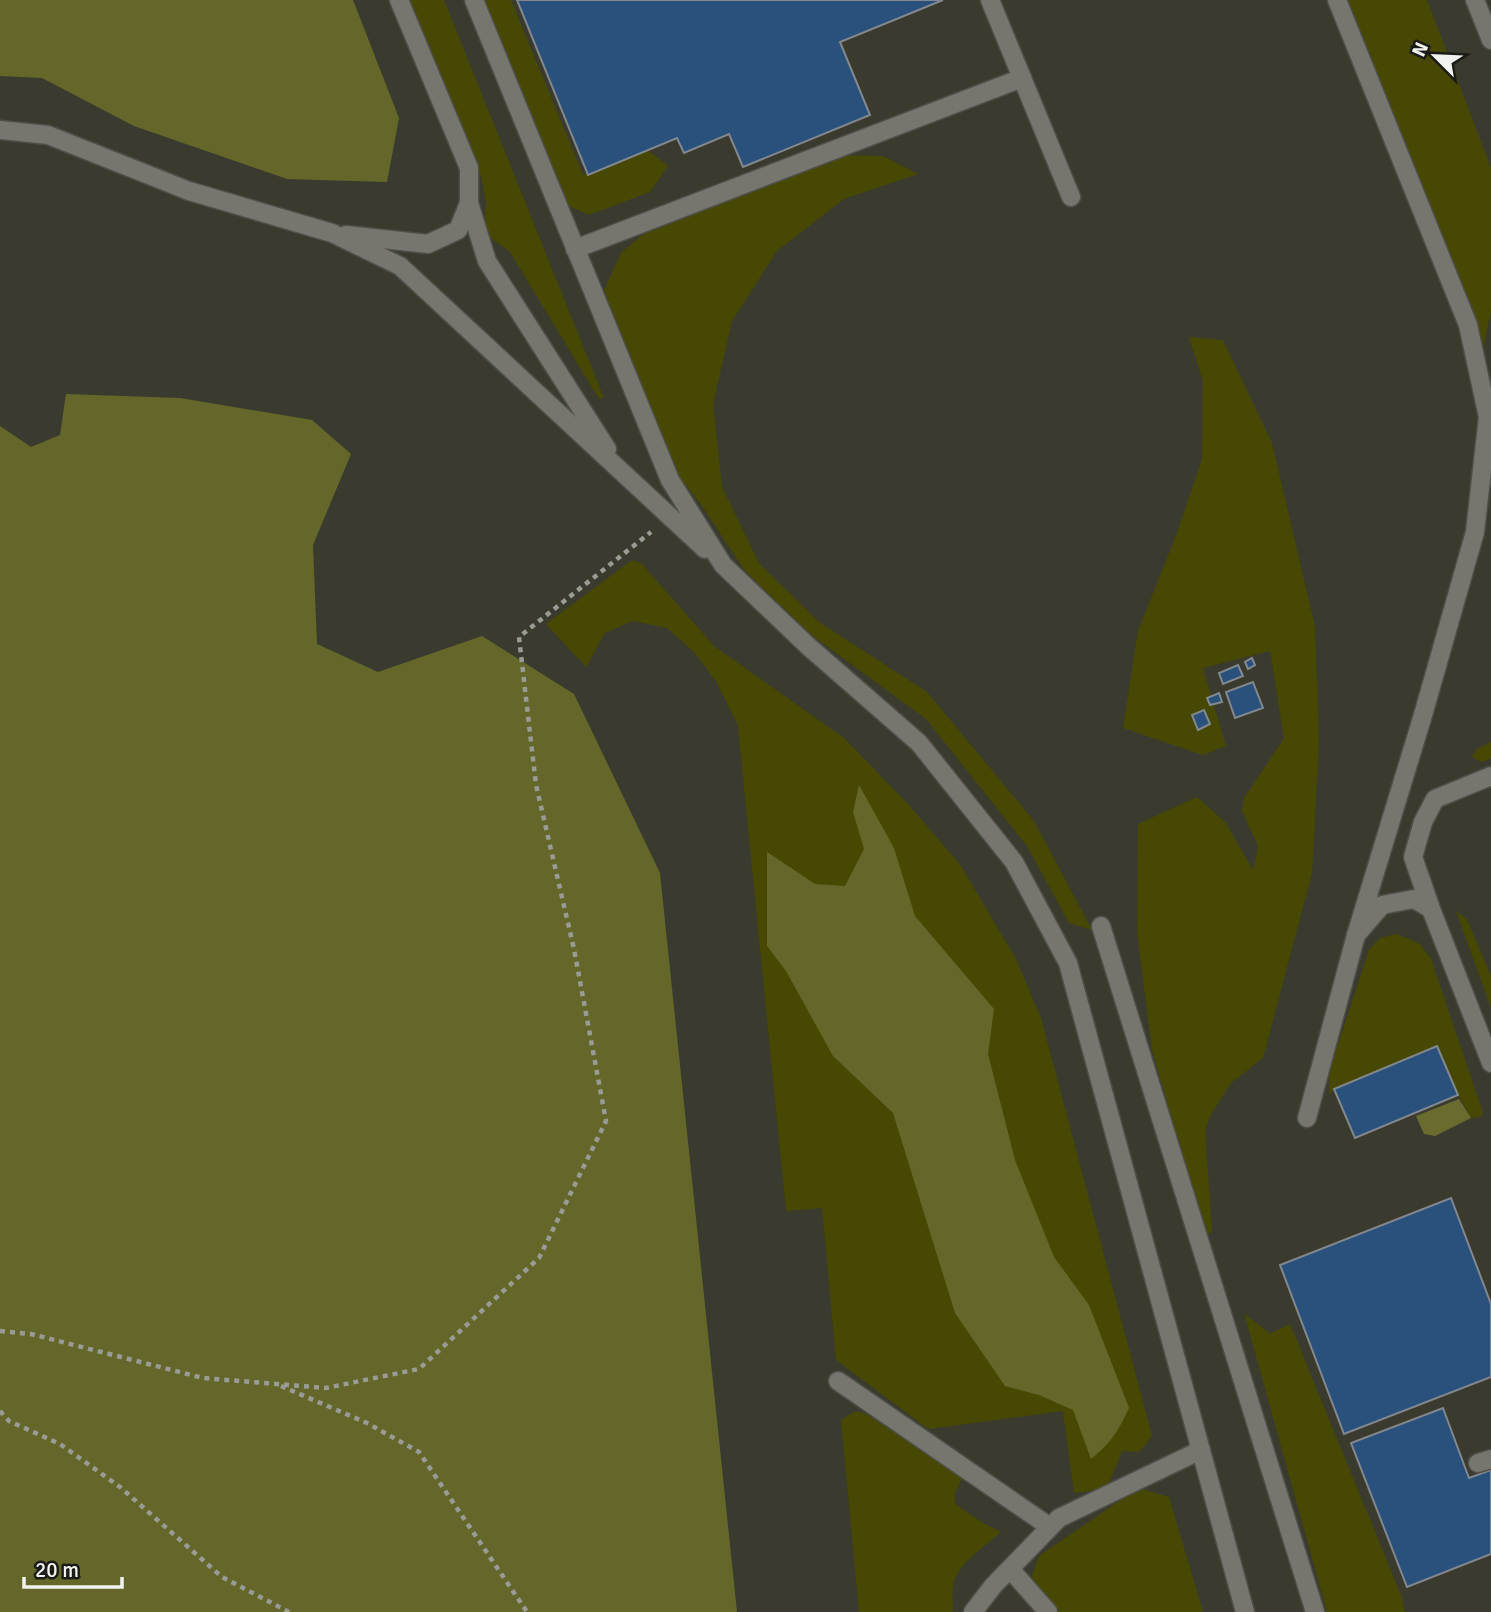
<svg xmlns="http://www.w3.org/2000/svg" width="1491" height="1612" font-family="Signika,sans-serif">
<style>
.built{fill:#3a3b2e}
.green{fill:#474802}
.forest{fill:#65672a}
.water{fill:#6a6c2f}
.building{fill:#29517b;stroke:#83888e;stroke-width:2}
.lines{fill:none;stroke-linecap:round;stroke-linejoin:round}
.minor-casing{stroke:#4f4f4a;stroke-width:21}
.path{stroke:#9b9b96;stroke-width:4.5;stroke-dasharray:5 5;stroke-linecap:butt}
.minor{stroke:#76766f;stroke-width:18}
</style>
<rect width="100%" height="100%" fill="#33342e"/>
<rect class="built" x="0" y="0" width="1491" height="1612"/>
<g class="green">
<path d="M409,0h35l160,398 -5,1 -89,-147 -26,-19 2,-30 -5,-27z"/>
<path d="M485,0h26l72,175 63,-26 22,17 -18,26 -61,23 -20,-9 -10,-19z"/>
<path d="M1348,0h79l64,168v142l-8,40 -28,-84z"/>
<path d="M835,155l48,1 35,18 -74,25 -67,52 -45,70 -19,83 9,83 37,76 60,59 108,70 107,129 58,109 -23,-7 -42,-77 -101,-127 -116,-85 -65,-63 -43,-65 -24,-31 -74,-185 17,-37 21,-18z"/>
<path d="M1189,337l34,3 49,103 43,184 4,114 -7,132 -49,185 -32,25 -19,30 -7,16 7,102 -6,5 -54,-186 -15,-118 1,-108 59,-27 29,26 27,47 5,-24 -16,-35 2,-13 40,-60 -14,-87 -67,17 23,78 -23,9 -80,-27 15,-97 39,-98 25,-74 1,-78z"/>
<path d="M632,560l10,4 72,82 130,92 65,67 52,61 55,93 25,59 111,418 -13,16 -17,-1 -15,38 -33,4 -11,-82 -135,18 -92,-69 -14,-152 -36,3 -48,-485 -21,-43 -22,-30 -28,-25 -34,-7 -28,12 -19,34 -40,-43z"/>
<path d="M1491,742v16l-9,4 -10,-5 5,-8z"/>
<path d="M1456,911l11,9 24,56v32z"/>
<path d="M1397,934l23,10 11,15 52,154 -1,3 -11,2 -13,-23 -21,-49 -102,43 -6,5v-22l40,-122 11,-12z"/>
<path d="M1244,1313l26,21 20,-10 113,276 1,12h-77z"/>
<path d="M855,1411l12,3 95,64 -7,15v11l28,19 18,9c-14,13 -40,29 -46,47 -4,10 -2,22 -2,33h-94l-18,-192z"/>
<path d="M1138,1488l31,9 34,115h-143l-29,-33 8,-23z"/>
</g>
<g class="forest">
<path d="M0,0h353l46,118 -12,64 -100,-3 -153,-53 -92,-48 -42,-2z"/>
<path d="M66,394l114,4 132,22 39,34 -38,91 4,99 61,28 104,-36 92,58 86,179 77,739h-737v-1186l31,21 29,-12z"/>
<path d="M859,785l35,63 21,68 79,93 -6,45 27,106 39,97 35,48 40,103c-10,22 -18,35 -38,51l-18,-49 -34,-15 -34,-9 -50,-73 -62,-200 -60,-57 -47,-85 -19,-25v-94l48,32 30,2 19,-37 -11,-37z"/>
</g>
<path class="water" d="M1459,1099l12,19 -36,18 -11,-2 -8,-18z"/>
<g class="building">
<path d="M517,0h426l-103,42 30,73 -127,52 -14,-33 -45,19 -7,-15 -89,37z"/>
<path d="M1252,658l3,7 -7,4 -3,-7z"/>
<path d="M1238,665l5,11 -20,8 -4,-11z"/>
<path d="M1253,682l10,26 -28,10 -9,-26z"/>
<path d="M1219,693l3,9 -12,3 -3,-7z"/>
<path d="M1204,710l6,14 -12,6 -6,-15z"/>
<path d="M1437,1046l21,49 -103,43 -21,-49z"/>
<path d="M1451,1198l40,106v73l-147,57 -64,-169z"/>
<path d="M1443,1408l26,70 22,-8v84l-84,33 -56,-144z"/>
</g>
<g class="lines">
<defs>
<g id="minor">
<path d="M474,0l196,480 53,85 85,81 111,97 95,119 54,101 177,649"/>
<path d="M990,0l81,197"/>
<path d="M1337,0l131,325 20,92 -13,115 -52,183 -67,220"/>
<path d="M1475,0l16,40"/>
<path d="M0,130l48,5 141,56 143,42 68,33 305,283"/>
<path d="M469,203l18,58 120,188"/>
<path d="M346,235l82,9 30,-14 11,-27v-35l-70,-168"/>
<path d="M575,249l447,-171"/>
<path d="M1431,909l-18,-52 10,-35 12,-23 56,-23"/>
<path d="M1101,926l214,686"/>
<path d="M1307,1118l49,-183 26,-30 32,-6 17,10 60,154"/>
<path d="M838,1381l212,146"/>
<path d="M1478,1463l13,-4"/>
<path d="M1010,1569l38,43"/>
<path d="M973,1612l20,-26 66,-68 142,-68"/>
</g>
</defs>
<use href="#minor" class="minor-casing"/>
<g class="path">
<path d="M0,1331l31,3 172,44 123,10 93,-19 120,-111 67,-137 -32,-172 -38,-164 -17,-148 132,-105"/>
<path d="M281,1386l86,37 52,29 108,160"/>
<path d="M0,1411l9,10 51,23 60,43 102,90 67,35"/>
</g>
<use href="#minor" class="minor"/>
</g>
<g transform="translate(1435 56) rotate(294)" stroke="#1b1b18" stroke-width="5" paint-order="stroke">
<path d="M0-5L12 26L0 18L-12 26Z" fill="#f2f2ee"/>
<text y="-10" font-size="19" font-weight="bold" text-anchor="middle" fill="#f2f2ee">N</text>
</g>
<path d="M24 1577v10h98v-10" fill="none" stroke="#f2f2ee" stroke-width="3.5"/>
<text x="35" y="1577" font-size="21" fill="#f2f2ee" stroke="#1b1b18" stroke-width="5" paint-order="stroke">20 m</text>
</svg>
